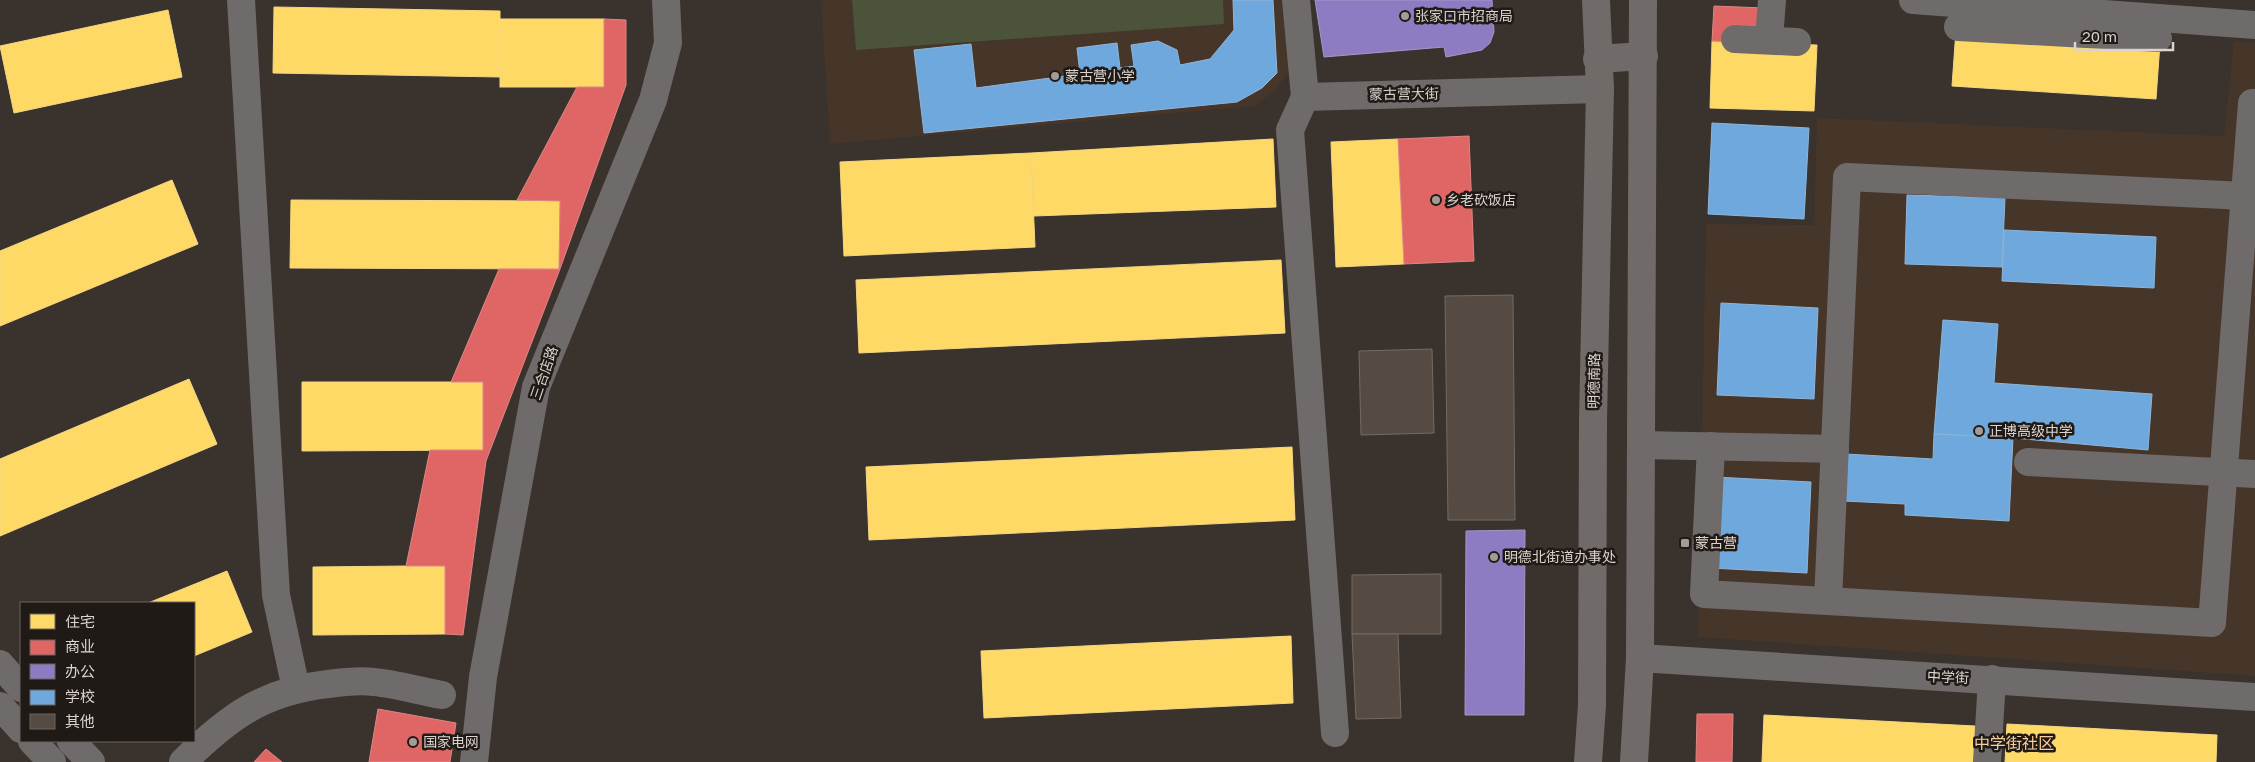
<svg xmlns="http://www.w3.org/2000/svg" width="2255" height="762" font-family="'Golos Text','Noto Sans SC',sans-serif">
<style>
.built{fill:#463529}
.green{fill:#4b533b}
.homes{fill:#ffd966;stroke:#f4d785}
.shops{fill:#e06666;stroke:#de8785}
.offices{fill:#8e7cc3;stroke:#a596c6}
.schools{fill:#6fa8dc;stroke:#8fb5d8}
.building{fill:#554b43;stroke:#726b67}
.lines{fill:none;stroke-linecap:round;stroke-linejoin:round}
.minor{stroke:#6f6b6b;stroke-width:28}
.major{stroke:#706b69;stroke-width:28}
.poi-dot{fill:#a29b96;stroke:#201a16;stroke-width:2}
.labels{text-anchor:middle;stroke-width:5;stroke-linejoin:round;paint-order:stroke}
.poi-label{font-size:14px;fill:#dbd3ce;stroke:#201a16;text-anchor:start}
.street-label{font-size:14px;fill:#dbd3ce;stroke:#201a16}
.quarter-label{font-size:16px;fill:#f8cd9c;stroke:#201a16}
</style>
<rect width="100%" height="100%" fill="#39322d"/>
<g class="built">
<path d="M821,0h469l5,62 -19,28 -21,16 -425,38z"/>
<path d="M2234,41l21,2v633l-557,-39 8,-413 108,1 3,-107 407,18z"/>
</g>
<path class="green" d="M852,0h371l1,24 -368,26z"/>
<g class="homes">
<path d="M274,7l226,4v66l-227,-4z"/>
<path d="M168,10l14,67 -168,36 -14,-67z"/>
<rect x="500" y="19" width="104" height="68"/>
<path d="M1956,30l204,13 -4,56 -204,-13z"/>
<path d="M1712,41l105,4 -3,66 -104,-3z"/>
<path d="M1273,139l3,68 -242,9 -3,-63z"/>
<path d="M1398,139l6,125 -68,3 -5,-125z"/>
<path d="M1031,153l4,94 -191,9 -4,-94z"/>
<path d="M172,180l26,64 -198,82v-75z"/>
<path d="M291,200l269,1 -1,68 -269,-1z"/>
<path d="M1281,260l4,73 -426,20 -3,-73z"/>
<path d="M189,379l28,65 -217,92v-77z"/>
<path d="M302,382h181v68l-181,1z"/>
<path d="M1292,447l3,73 -426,20 -3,-73z"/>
<path d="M406,566h39v68l-132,1v-68z"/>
<path d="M227,571l25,61 -58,24v-53h-46z"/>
<path d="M1291,636l2,67 -309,15 -3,-67z"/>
<path d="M1764,715l211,11 -2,36h-211z"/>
<path d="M2007,724l210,11 -1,27h-211z"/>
</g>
<g class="shops">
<path d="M1714,6l50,2 -1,19 -30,-2 -1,17 -20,-1z"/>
<path d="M604,19l22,1v65l-66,184 -74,192 -23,174 -18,-1v-68h-39l24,-116h53v-68h-32l48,-113h60l1,-68 -43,-1 60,-113h27z"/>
<path d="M1469,136l5,125 -70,3 -6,-125z"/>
<path d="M378,709l78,14 -6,39h-81z"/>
<path d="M1697,714h36l-1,48h-36z"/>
<path d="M266,749l16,13h-28z"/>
</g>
<g class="offices">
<path d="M1315,0h177l2,32 -4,11 -8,7 -36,7 -2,-10 -120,10z"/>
<path d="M1525,530l-1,185h-59l1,-184z"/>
</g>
<g class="schools">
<path d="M1233,0h40l4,73 -15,15 -25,14 -313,31 -10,-83 57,-6 5,44 104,-14 -3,-26 40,-5 3,25 14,-2 -3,-21 27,-4 19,9 3,15 30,-6 24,-29z"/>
<path d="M1712,123l97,5 -5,91 -96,-5z"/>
<path d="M1907,195l98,3 -3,69 -97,-3z"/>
<path d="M2004,230l152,7 -2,51 -152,-7z"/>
<path d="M1721,303l97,5 -4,91 -97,-4z"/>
<path d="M1943,320l55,4 -4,59 158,11 -4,56 -135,-12 -79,-4z"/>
<path d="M1934,434l79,4 -4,83 -104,-6v-11l-62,-3 3,-47 87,5z"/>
<path d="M1715,477l96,5 -4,91 -97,-5z"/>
</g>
<g class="building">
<path d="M1513,295l2,225h-67l-3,-224z"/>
<path d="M1432,349l2,84 -73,2 -2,-84z"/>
<path d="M1441,574v60h-89v-59z"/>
<path d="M1352,634h46l3,84 -45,1z"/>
</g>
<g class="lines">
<g class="minor">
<path d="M241,0l35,595 20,94"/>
<path d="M1296,0l9,97 295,-8"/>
<path d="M1913,0l342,25"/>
<path d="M1958,27l200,11"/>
<path d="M1735,39l62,3"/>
<path d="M1769,40l3,-40"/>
<path d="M1305,97l-15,33 45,603"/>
<path d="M1641,445l194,4"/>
<path d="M1711,446l-7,148 508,29 40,-520h3"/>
<path d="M2028,462l227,12"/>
<path d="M1828,601l19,-424 398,19"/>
<path d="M1640,658l615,39"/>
<path d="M0,664l21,24"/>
<path d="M0,706l21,23"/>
<path d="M32,741l20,21"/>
<path d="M71,741l20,21"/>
<path d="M183,762c45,-45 81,-71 145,-78 15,-2 31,-4 46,-2 22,2 45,9 68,13"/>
<path d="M474,762l9,-85 53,-290 117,-287 15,-57 -2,-43"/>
<path d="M1987,762l5,-83"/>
</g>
<g class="major">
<path d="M1597,59l47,-3"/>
<path d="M1588,762l4,-57 1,-285 7,-331 -4,-89"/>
<path d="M1634,762l6,-104 3,-658"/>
</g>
</g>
<g class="poi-dot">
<circle cx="1405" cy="16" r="5"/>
<circle cx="1055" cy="76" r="5"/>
<circle cx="1436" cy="200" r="5"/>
<circle cx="1979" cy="431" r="5"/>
<rect x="1680" y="538" width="10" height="10" rx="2.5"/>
<circle cx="1494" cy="557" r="5"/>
<circle cx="413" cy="742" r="5"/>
</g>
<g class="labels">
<g class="poi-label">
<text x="1415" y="21">张家口市招商局</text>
<text x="1065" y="81">蒙古营小学</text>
<text x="1446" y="205">乡老砍饭店</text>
<text x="1989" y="436">正博高级中学</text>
<text x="1695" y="548">蒙古营</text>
<text x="1504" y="562">明德北街道办事处</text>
<text x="423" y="747">国家电网</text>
</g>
<g class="street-label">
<text transform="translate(1404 94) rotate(-1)" y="5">蒙古营大街</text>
<text transform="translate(544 373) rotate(-71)" y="5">三合店路</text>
<text transform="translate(1594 381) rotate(-89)" y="5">明德南路</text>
<text transform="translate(1948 677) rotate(3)" y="5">中学街</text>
</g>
<g class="quarter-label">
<text x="2014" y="749">中学街社区</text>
</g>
</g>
<rect x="20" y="602" width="175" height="140" fill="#201a16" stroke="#6b6460"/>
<rect x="30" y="614" width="25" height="15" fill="#ffd966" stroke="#6b6460"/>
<text x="65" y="627" font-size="15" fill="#dbd3ce">住宅</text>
<rect x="30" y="640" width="25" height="15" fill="#e06666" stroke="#6b6460"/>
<text x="65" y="652" font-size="15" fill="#dbd3ce">商业</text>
<rect x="30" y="664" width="25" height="15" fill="#8e7cc3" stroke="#6b6460"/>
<text x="65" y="677" font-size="15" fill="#dbd3ce">办公</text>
<rect x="30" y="690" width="25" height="15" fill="#6fa8dc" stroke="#6b6460"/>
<text x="65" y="702" font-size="15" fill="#dbd3ce">学校</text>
<rect x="30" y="714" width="25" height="15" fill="#554b43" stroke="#6b6460"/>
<text x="65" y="727" font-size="15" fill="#dbd3ce">其他</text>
<path d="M2075 42v8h98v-8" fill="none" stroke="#dbd3ce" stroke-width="2.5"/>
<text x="2082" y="42" font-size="15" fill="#dbd3ce" stroke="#201a16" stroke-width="4" paint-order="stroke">20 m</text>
</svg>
